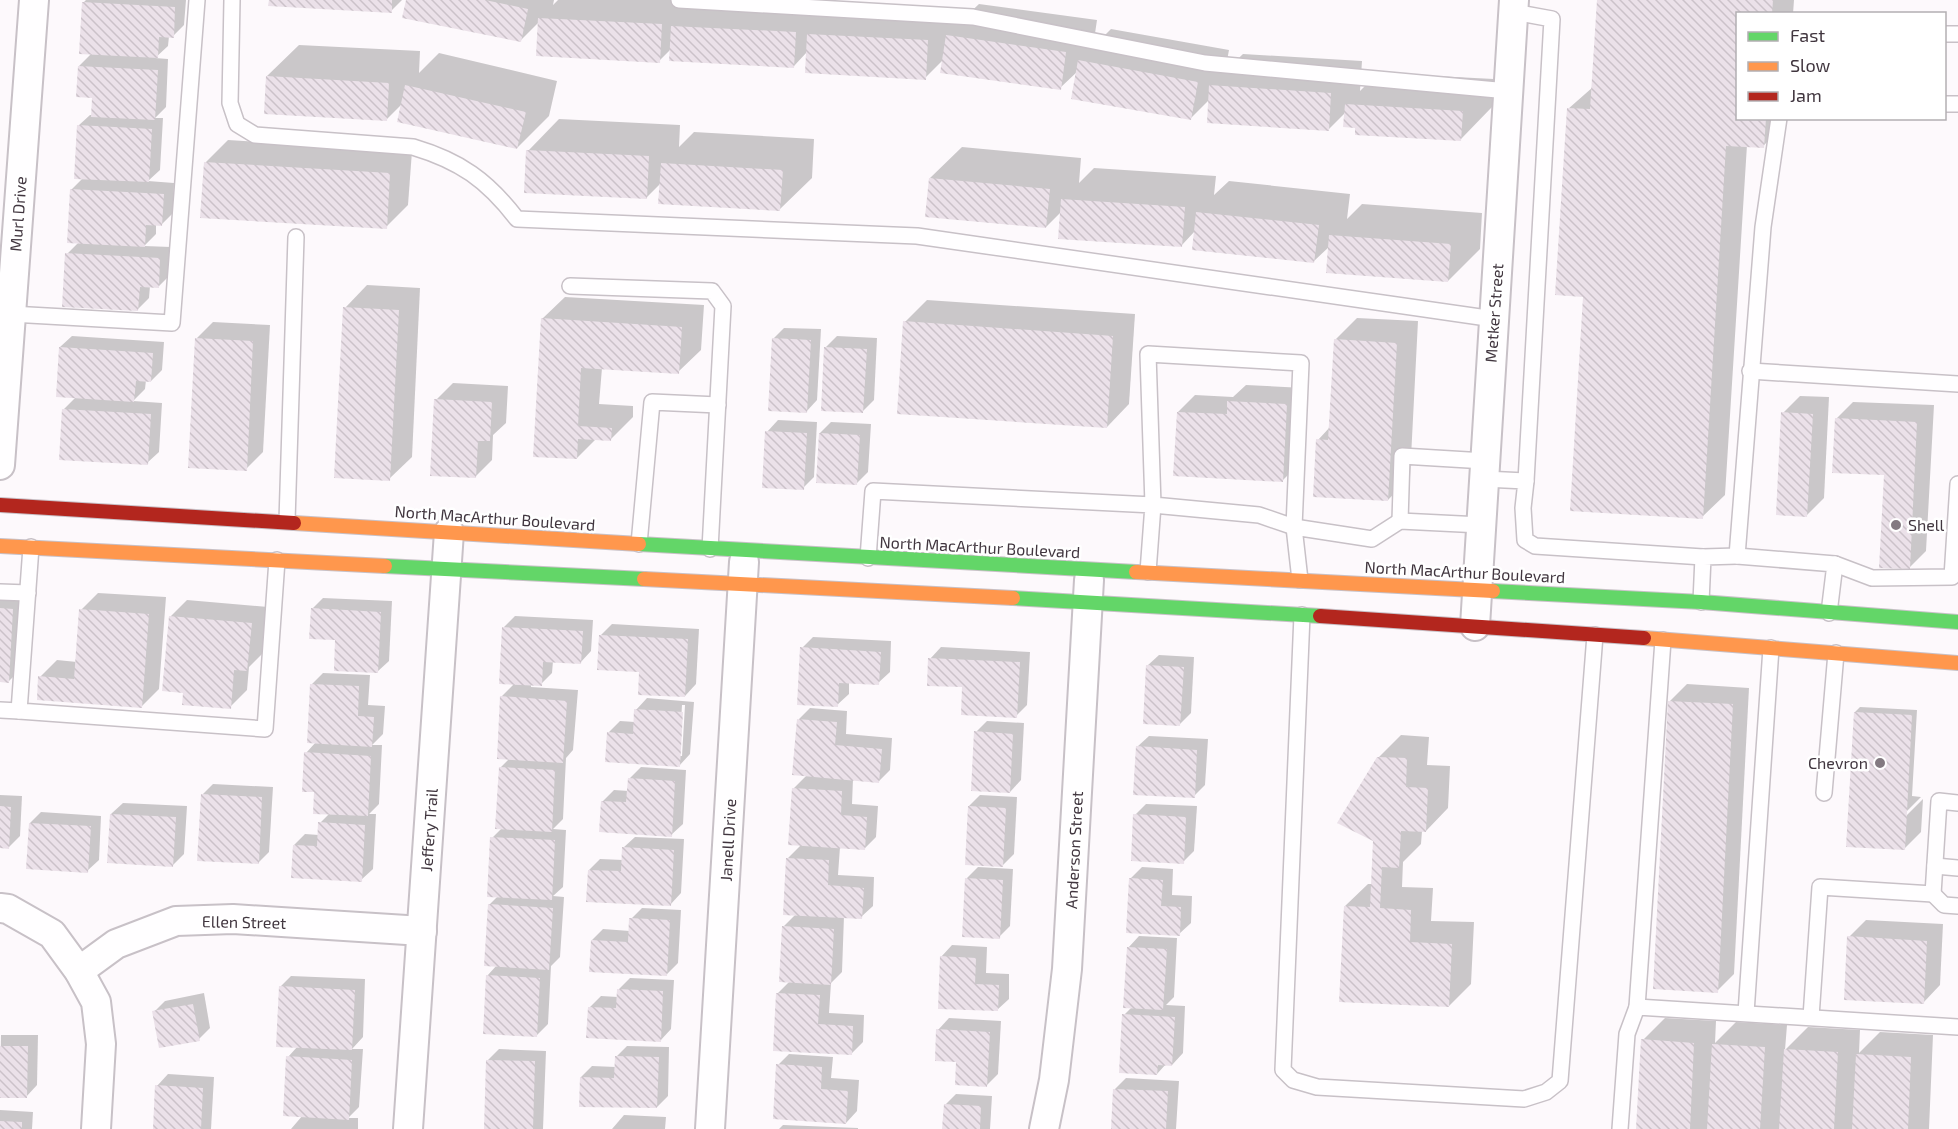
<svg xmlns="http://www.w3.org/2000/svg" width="1958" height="1129" font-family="'Exo 2',sans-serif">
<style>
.shadow{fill:#0003;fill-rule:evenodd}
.building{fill:url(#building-back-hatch)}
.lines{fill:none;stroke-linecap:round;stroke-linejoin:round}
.lane-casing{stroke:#c8c1c7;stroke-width:18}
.street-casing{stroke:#c8c1c7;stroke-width:32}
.fast-casing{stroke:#c8c1c7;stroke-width:16}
.slow-casing{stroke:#c8c1c7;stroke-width:16}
.jam-casing{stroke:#c8c1c7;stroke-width:16}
.lane{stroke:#fffeff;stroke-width:15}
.street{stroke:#fffeff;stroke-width:28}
.fast{stroke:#63d668;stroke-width:14}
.slow{stroke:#ff974d;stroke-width:14}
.jam{stroke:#b3261e;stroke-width:14}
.poi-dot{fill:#837a81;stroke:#fff;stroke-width:2}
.labels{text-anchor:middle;stroke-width:5;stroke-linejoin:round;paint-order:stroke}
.street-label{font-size:16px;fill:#41363f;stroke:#fff}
.poi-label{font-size:16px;fill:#41363f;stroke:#fff;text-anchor:start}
</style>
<defs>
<pattern id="building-back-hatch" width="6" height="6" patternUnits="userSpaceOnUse" patternTransform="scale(1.5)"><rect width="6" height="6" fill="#ebe1e9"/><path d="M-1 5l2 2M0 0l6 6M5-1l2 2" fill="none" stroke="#cbc2c9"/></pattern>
</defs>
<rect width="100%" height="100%" fill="#fdf9fc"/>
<g class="shadow">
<path d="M86,0h100l-2,25 -11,11h-4l-1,10 -13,12 13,1 -2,48 -11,11h8l-3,52 -12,11 26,2 -1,30 -11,11h-6v10l-12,12 27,1 -1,28 -12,12 -8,-1 -1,12 -11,11 -71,-55 12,-12 -7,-53 11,-11 -5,-52 12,-11h2l1,-19 -14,-30 13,-13 -9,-50z"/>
<path d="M270,0h132l-11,11z"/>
<path d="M408,0h146l-1,5 5,-5h252l17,1 -1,15 14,-13 119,6 -1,15 21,-20 118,16 -4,27 18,-18 118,21 -4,21 18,-17 119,7 -2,30 18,-18 116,6 -2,28 -31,32 -104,-13 -11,-14 -18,18 -118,-31 -19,19 -113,-47 -18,17 -116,-29 -19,19 -118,-26 -13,14 -123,-17 -12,12 -120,-39 -19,19z"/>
<path d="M1598,0h196l-1,14h-55v104h48v6l-23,22 -16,-1 -22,350 -23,22 -117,-222 -17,-186 25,-22z"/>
<path d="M299,45l121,6 -1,22 20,-20 118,28 -8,35 -32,32 -114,-45 -16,16 -120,-43z"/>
<path d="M559,119l121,6 -1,22 15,-15 120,7 -2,39 -32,31 -119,-26 -15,15 -118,-47z"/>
<path d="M228,140l184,11 -4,54 -22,22 -181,-64z"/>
<path d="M962,147l119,11 -2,25 15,-15 122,8 -2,19 15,-14 121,13 -3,25 15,-15 120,9 -2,36 -32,32 -118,-35 -16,15 -119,-30 -13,14 -121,-33 -15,15 -116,-49z"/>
<path d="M367,285l53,3 -8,169 -23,22 -44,-171z"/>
<path d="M565,297l139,8 -3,45 -23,22 -76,-4 -3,36 34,2v11l-23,23 -14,-1 -19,19 -35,-139z"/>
<path d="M927,300l208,14 -6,90 -22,23 -202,-105z"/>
<path d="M1357,318l61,3 -8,156 -22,23 -70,-60 12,-13 5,-87z"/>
<path d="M213,322l57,3 -7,127 -17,17 -50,-130z"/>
<path d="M784,328l37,1 -4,71 -11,12 -33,-73z"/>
<path d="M72,336l92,6 -2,28 -11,11 -5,-1 -1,9 -12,12 29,2 -3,49 -12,11 -83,-54 12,-12 -16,-50z"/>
<path d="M837,336l40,2 -3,62 -11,11 -37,-64z"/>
<path d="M453,383l55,3 -2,37 -13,12 -1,25 -17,17 -39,-77z"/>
<path d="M1246,385l58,3 -4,75 -17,17 -105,-68 17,-17 38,2z"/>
<path d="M1800,396l29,1 -5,101 -17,17 -24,-102z"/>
<path d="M1853,402l81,3 -8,146 -17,17 -24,-94 -49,-55z"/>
<path d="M778,420l39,2 -3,55 -11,11 -36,-56z"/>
<path d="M831,422l40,2 -3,48 -11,11 -37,-50z"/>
<path d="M0,591l29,1 -3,72 -17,17h-9z"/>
<path d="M98,593l68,4 -7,92 -17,17 -102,-29 17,-17 20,2 4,-52z"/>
<path d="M323,598l69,3 -3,60 -12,11 -65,-63z"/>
<path d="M187,600l81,7 -4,45 -15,15 -2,23 -17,17 -45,-15 -15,-75z"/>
<path d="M515,616l78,4 -2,31 -11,12 -27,-2 -1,12 -11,11h-10v3l47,3 -5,60 -7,8 -3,61 -10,10 13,1 -3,57 -10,9 11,1 -4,60 -9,9 -3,58 -11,11 -50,-59 10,-11 -8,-60 9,-9 -6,-58 10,-10 -2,-60 10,-10 -9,-61 14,-14 -11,-56z"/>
<path d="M612,624l87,5 -3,55 -11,12 -44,-25 -40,-36z"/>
<path d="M813,637l78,4 -1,31 -12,11 -29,-1v12l-12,11 -35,-57z"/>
<path d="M941,647l89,5 -3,53 -11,11 -86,-57z"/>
<path d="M1159,655l35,2 -3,56 -11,11 -33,-58z"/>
<path d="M323,673l47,2 -2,30 17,1 -2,28 -11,11h10l-3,59 -10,10h7l-3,55 -12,11 -67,-35 11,-11 14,1 1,-12 10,-10 -15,-22 -9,-38 10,-11 -4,-58z"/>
<path d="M1687,684l62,4 -15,286 -17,17 -47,-290z"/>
<path d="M647,698l47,4 -4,52 -11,12 -71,-33 12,-12 15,1 1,-12zM682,705h3l-3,51h-3z"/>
<path d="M1860,707l57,3 -5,86 9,1 -16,16v4l18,-18 -2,33 -17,17 -49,-137z"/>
<path d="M810,708l37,3 -1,23 46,4 -2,32 -11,11 -26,-2 -1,25 26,2 -2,31 -11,11 -25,-1 -2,28 36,2 -1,29 -12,11 -17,-1 -2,56 -11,11 -2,30 35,2 -1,27 -12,12 -74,-60 13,-13 -7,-54 13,-13 -8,-56 14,-14 -9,-55 14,-14 -8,-56z"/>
<path d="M987,721l37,2 -3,57 -11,12 -34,-60z"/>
<path d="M1401,735l28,2 -2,28 23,1 -2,42 -22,23h-4l-1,13 -18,18 -1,25 31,1 -2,33 43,1 -3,62 -22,22 -104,-100 23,-22h5l5,-126z"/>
<path d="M1149,736l59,3 -3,46 -11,11 -57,-49z"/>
<path d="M641,767l45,3 -3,54 -12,11 -69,-33 12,-12 15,1v-12z"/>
<path d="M213,784l60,3 -4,65 -11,11 -56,-68z"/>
<path d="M0,795l22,1 -2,40 -11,11h-9z"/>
<path d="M980,795l37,2 -3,57 -11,11 -34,-59z"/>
<path d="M123,803l64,3 -3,48 -11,11 -62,-51z"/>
<path d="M1146,804l51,2 -3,45 -11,11 -48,-47z"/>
<path d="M41,812l60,4 -2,44 -12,11 -57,-48z"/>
<path d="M635,837l49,2 -3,54 -11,12 -81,-35 11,-11 23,1v-12z"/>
<path d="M978,867l35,2 -3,57 -11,11 -32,-59z"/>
<path d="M1142,867l31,2 -1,26 20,1 -1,27 -12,11 -49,-55z"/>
<path d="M642,908l39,2 -3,53 -12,12 -74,-35 11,-11 27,2 1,-12z"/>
<path d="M1866,920l77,4 -3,61 -17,18 -74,-66z"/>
<path d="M1139,936l38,2 -3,59 -8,8 19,1 -2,47 -11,12 -6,-1 -9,10 -33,-59 8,-8 -4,-59z"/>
<path d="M952,945l35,2 -1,26 23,1v25l-12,11 -56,-53z"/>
<path d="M291,976l74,3 -2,58 -11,12h11l-4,58 -11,11h10v11h-67l12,-14 -15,-58 10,-11 -18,-59z"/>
<path d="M630,978l44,2 -3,49 -11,12 -71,-33 12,-12 17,1 1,-8z"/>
<path d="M204,993l6,35 -11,11 -45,-27 11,-11z"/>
<path d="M949,1018l52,3 -3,53 -11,11 -29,-24 -20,-31z"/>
<path d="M1665,1018l51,3 -1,22 21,-21 51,3 -2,25 23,-23 52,3 -1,23 21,-21 53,3 -4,94h-291l5,-89z"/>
<path d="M1,1035h37l-1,50 -11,12 -26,-1z"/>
<path d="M627,1046l42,1 -1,49 -11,11 -76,-30 11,-11 24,1v-10z"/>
<path d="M499,1049l47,2 -3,78h-58l3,-69z"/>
<path d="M789,1054l44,3 -2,21 28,2 -2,31 -11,12 -68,-58z"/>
<path d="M168,1074l46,3 -3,52h-57l3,-43z"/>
<path d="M1126,1078l53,3 -3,48h-63l2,-40z"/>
<path d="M956,1094l36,2 -2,33h-46l1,-24z"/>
<path d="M0,1110l33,2 -1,17h-32z"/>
<path d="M624,1115l42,2 -1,12h-53z"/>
<path d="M783,1125l75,3v1h-79z"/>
</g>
<g class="building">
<path d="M269,0h123v13l-124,-7z"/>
<path d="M406,0h79l43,9 -7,33 -119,-24z"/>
<path d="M1597,0h176l-1,14h-34v104h28l-2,30 -38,-2 -23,373 -133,-8 13,-214 -28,-2 12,-187 23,1z"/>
<path d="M82,2l93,5 -1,31 -15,-1 -1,21 -79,-4z"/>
<path d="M538,18l124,6 -2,39 -124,-7z"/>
<path d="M671,26l125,6 -2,36 -125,-7z"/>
<path d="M807,34l121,6 -2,40 -121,-7z"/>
<path d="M946,35l120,17 -5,38 -121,-17z"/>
<path d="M1078,60l120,22 -7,38 -120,-21z"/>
<path d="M78,66l80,4 -3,50 -64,-3 1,-19 -16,-1z"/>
<path d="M266,76l123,7 -2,38 -123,-7z"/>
<path d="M405,85l121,27 -9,37 -120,-27z"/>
<path d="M1209,85l122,8 -2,38 -122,-8z"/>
<path d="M1345,104l118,7 -2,30 -106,-6v-7l-12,-1z"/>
<path d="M77,125l75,4 -3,53 -75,-3z"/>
<path d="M526,150l123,6 -2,43 -123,-6z"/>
<path d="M204,162l186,11 -3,56 -187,-11z"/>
<path d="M661,163l122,7 -3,41 -122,-7z"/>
<path d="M929,178l121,11 -4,39 -121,-11z"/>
<path d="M70,189l94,5 -2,32 -16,-1 -1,22 -78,-4z"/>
<path d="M1061,199l124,8 -3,40 -124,-8z"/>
<path d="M1196,212l123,13 -5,38 -122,-13z"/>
<path d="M1329,235l122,9 -3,38 -122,-9z"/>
<path d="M65,253l95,5 -1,30 -19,-1 -2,24 -76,-4z"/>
<path d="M343,307l56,3 -9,171 -56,-3z"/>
<path d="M541,318l141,9 -3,47 -98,-6 -3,58 34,2 -1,13 -33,-2 -1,20 -44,-2z"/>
<path d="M903,321l210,15 -6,92 -210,-14z"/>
<path d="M195,338l58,3 -6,130 -59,-3z"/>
<path d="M772,338l39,2 -4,73 -39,-2z"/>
<path d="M1334,339l63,4 -9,158 -75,-4 3,-58 12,1z"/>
<path d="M59,347l94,6 -2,29 -15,-1 -2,21 -78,-5z"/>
<path d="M824,347l43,2 -4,64 -42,-2z"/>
<path d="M434,399l58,3 -2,39h-12l-2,37 -46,-2z"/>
<path d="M1227,401l60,3 -4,78 -110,-6 4,-64 50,2z"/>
<path d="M62,409l89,5 -3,51 -89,-5z"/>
<path d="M1781,412l32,2 -6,103 -31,-2z"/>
<path d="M1835,418l82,4 -7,147 -31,-1 5,-93 -52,-2z"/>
<path d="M765,431l42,2 -3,57 -42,-2z"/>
<path d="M819,433l41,2 -3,50 -41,-2z"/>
<path d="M0,608l13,1 -4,74 -9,-1z"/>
<path d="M311,608l70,4 -3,61 -44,-2 1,-31 -26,-1z"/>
<path d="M79,609l70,5 -7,94 -105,-8 1,-24 36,3z"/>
<path d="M169,616l83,7 -5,48 -13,-1 -3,39 -49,-4 1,-12 -21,-2z"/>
<path d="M502,627l81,4 -2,33 -38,-2 -1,24 -43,-2z"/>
<path d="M599,635l89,4 -3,58 -47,-2 1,-23 -42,-2z"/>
<path d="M800,647l81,5 -2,33 -40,-2 -1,24 -41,-2z"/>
<path d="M928,658l92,4 -3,56 -56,-3 1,-28 -35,-1z"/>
<path d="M1146,665l38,2 -4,59 -37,-2z"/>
<path d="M310,684l49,2 -1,30 16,1 -2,30 -65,-4z"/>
<path d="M500,696l67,5 -4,62 -66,-4z"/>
<path d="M1668,701l65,3 -15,289 -65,-4z"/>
<path d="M634,709l49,3 -3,55 -75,-5 2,-30 26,2z"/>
<path d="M1854,712l58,3 -7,135 -59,-3z"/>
<path d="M797,719l40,3 -2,23 47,4 -3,34 -87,-8z"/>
<path d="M974,731l39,3 -3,59 -39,-2z"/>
<path d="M1136,746l61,4 -2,48 -62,-3z"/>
<path d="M304,752l67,4 -3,60 -55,-2 1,-22h-12z"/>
<path d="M1377,757l30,1 -1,29 22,1 -2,44 -25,-1 -2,37 -17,-1 -2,41 31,2 -1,32 42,2 -3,63 -110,-5 5,-96 26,1 3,-66 -36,-18z"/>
<path d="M499,767l56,3 -3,62 -57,-3z"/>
<path d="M628,778l47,3 -3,56 -73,-5 2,-31 25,1z"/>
<path d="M792,788l50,3 -1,24 26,2 -2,33 -77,-5z"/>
<path d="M201,794l61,3 -3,67 -62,-3z"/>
<path d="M0,806l11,1 -2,42 -9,-1z"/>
<path d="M968,806l38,2 -3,59 -38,-2z"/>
<path d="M110,814l66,3 -3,50 -66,-4z"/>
<path d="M1133,814l53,3 -2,47 -53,-3z"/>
<path d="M318,822l47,3 -3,57 -71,-4 2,-33 24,1z"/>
<path d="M29,823l62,3 -3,47 -62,-4z"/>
<path d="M490,837l65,3 -3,60 -65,-3z"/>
<path d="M622,847l52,3 -3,56 -85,-4 2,-32 33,1z"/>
<path d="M786,858l43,2 -1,25 36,3 -2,31 -79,-4z"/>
<path d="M965,878l38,2 -3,59 -38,-2z"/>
<path d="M1129,878l34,2 -2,26 20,1 -1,29 -54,-3z"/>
<path d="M488,904l65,4 -4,62 -65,-4z"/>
<path d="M629,918l41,2 -3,56 -78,-4 2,-32 37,2z"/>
<path d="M782,926l52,3 -3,56 -52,-3z"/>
<path d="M1847,936l80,5 -3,63 -80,-4z"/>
<path d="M1127,947l40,2 -4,61 -40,-2z"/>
<path d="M940,956l36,2 -1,26 24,1 -1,26 -60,-2z"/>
<path d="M486,975l54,3 -3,59 -54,-3z"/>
<path d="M279,986l76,4 -3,60 -76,-3z"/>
<path d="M617,989l46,2 -2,51 -75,-4 2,-31 28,1z"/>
<path d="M776,993l44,2 -2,29 35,2 -1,29 -79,-4z"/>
<path d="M193,1004l7,37 -41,7 -7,-37z"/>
<path d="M1122,1014l53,3 -3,49 -14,-1 -1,10 -38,-2z"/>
<path d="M936,1029l54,3 -3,55 -32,-2 1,-23 -21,-1z"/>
<path d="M1641,1039l53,4 -4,86h-54z"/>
<path d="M1712,1044l53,3 -5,82h-53z"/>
<path d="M0,1046h28l-1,52h-27z"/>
<path d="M1784,1049l54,3 -4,77h-55z"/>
<path d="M1856,1054l55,3 -3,72h-56z"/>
<path d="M286,1056l66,4 -3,60 -66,-4z"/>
<path d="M615,1056l44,1 -2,51 -78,-1 1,-30 34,1z"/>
<path d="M486,1060l49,1 -2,68h-49z"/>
<path d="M776,1064l46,3 -1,22 27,2 -2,33 -73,-5z"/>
<path d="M155,1085l48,3 -2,41h-48z"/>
<path d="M1113,1089l55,2 -2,38h-55z"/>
<path d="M944,1104l37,2 -1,23h-38z"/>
<path d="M0,1121l22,1v7h-22z"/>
</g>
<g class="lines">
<defs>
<g id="lane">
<path d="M232,0l-2,103 7,21 18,11 158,12c47,14 74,33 104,72l400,17 577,83"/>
<path d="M679,0l294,17 232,46 303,28"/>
<path d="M1513,12l39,7 -26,462"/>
<path d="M1944,34h14"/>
<path d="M1944,104h14"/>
<path d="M570,286l142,5 11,15 -13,243"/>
<path d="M11,314l161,9 25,-323"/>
<path d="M1750,371l208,13"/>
<path d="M1484,479l42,2 -3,27 2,32 10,6 168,11"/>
<path d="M287,521l9,-284"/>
<path d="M1400,521l2,-65 83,5"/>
<path d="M639,544l13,-142 66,3"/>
<path d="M31,547l-12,164 246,18 12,-169"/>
<path d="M1737,556l98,8 -6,49"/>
<path d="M868,558l5,-67 280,14 -5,-151 153,9 -7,164 -35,-12 -106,-10 -5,67"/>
<path d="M1835,564l37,14 80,-1 6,-93"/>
<path d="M1300,580l-6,-53 78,12 28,-18 81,4"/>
<path d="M0,592l28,1"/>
<path d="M1701,602l2,-45 34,-1 26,-329 16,-109"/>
<path d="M1302,615l-19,455 10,10 24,7 207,12 22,-7 14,-11 35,-446"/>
<path d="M0,710l19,1"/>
<path d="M1824,793l12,-140"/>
<path d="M1935,866l23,2"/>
<path d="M1933,894l11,11 14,1"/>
<path d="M1637,1007l26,-367"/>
<path d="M1746,1013l25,-365"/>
<path d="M1811,1017l9,-130 113,7 6,-93 19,2"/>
<path d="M1620,1129l7,-95 10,-27 321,20"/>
</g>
<g id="street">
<path d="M0,465l34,-465"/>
<path d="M1475,626l39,-626"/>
<path d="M0,908l8,1 44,25 27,37 17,31 5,42 -5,85"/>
<path d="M79,971l37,-27 60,-23 57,-2 189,12"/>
<path d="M408,1129l41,-597"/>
<path d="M710,1129l34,-567"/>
<path d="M1044,1129l10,-49 13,-111 22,-389"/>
</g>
<g id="fast">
<path d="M639,544l497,28"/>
<path d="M385,566l259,13"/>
<path d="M1493,591l208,11 257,20"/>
<path d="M1013,598l307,18"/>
</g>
<g id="slow">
<path d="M294,523l345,21"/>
<path d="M0,546l385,20"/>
<path d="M1136,572l357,19"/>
<path d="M644,579l369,19"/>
<path d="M1644,638l314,25"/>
</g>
<g id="jam">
<path d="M0,505l294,18"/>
<path d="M1320,616l324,22"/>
</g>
</defs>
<use href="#lane" class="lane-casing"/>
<use href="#street" class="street-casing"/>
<use href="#fast" class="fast-casing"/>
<use href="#slow" class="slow-casing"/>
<use href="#jam" class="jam-casing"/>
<use href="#lane" class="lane"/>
<use href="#street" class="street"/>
<use href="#fast" class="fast"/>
<use href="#slow" class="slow"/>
<use href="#jam" class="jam"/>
</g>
<g class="poi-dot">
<circle cx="1896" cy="525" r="6"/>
<circle cx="1880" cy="763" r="6"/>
</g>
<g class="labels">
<g class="street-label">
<text transform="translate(18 214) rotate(-86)" y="6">Murl Drive</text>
<text transform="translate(1494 313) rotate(-86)" y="6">Metker Street</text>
<text transform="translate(495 518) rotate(4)" y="6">North MacArthur Boulevard</text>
<text transform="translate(980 547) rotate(3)" y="6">North MacArthur Boulevard</text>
<text transform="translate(1465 572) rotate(3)" y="6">North MacArthur Boulevard</text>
<text transform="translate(429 830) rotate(-86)" y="6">Jeffery Trail</text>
<text transform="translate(728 840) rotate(-87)" y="6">Janell Drive</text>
<text transform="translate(1074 850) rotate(-87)" y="6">Anderson Street</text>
<text transform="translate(244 922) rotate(1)" y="6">Ellen Street</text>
</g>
<g class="poi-label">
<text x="1908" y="531">Shell</text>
<text x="1868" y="769" text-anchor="end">Chevron</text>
</g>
</g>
<rect x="1736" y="12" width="210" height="108" fill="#ffffff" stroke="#b3afb2" stroke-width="1.5"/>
<rect x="1748" y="32" width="30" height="9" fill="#63d668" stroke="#b3afb2" stroke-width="1.5"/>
<text x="1790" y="42" font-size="18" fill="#41363f">Fast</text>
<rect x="1748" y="62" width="30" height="9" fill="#ff974d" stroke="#b3afb2" stroke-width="1.5"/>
<text x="1790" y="72" font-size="18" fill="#41363f">Slow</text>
<rect x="1748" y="92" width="30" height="9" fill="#b3261e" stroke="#b3afb2" stroke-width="1.5"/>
<text x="1790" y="102" font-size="18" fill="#41363f">Jam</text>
</svg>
